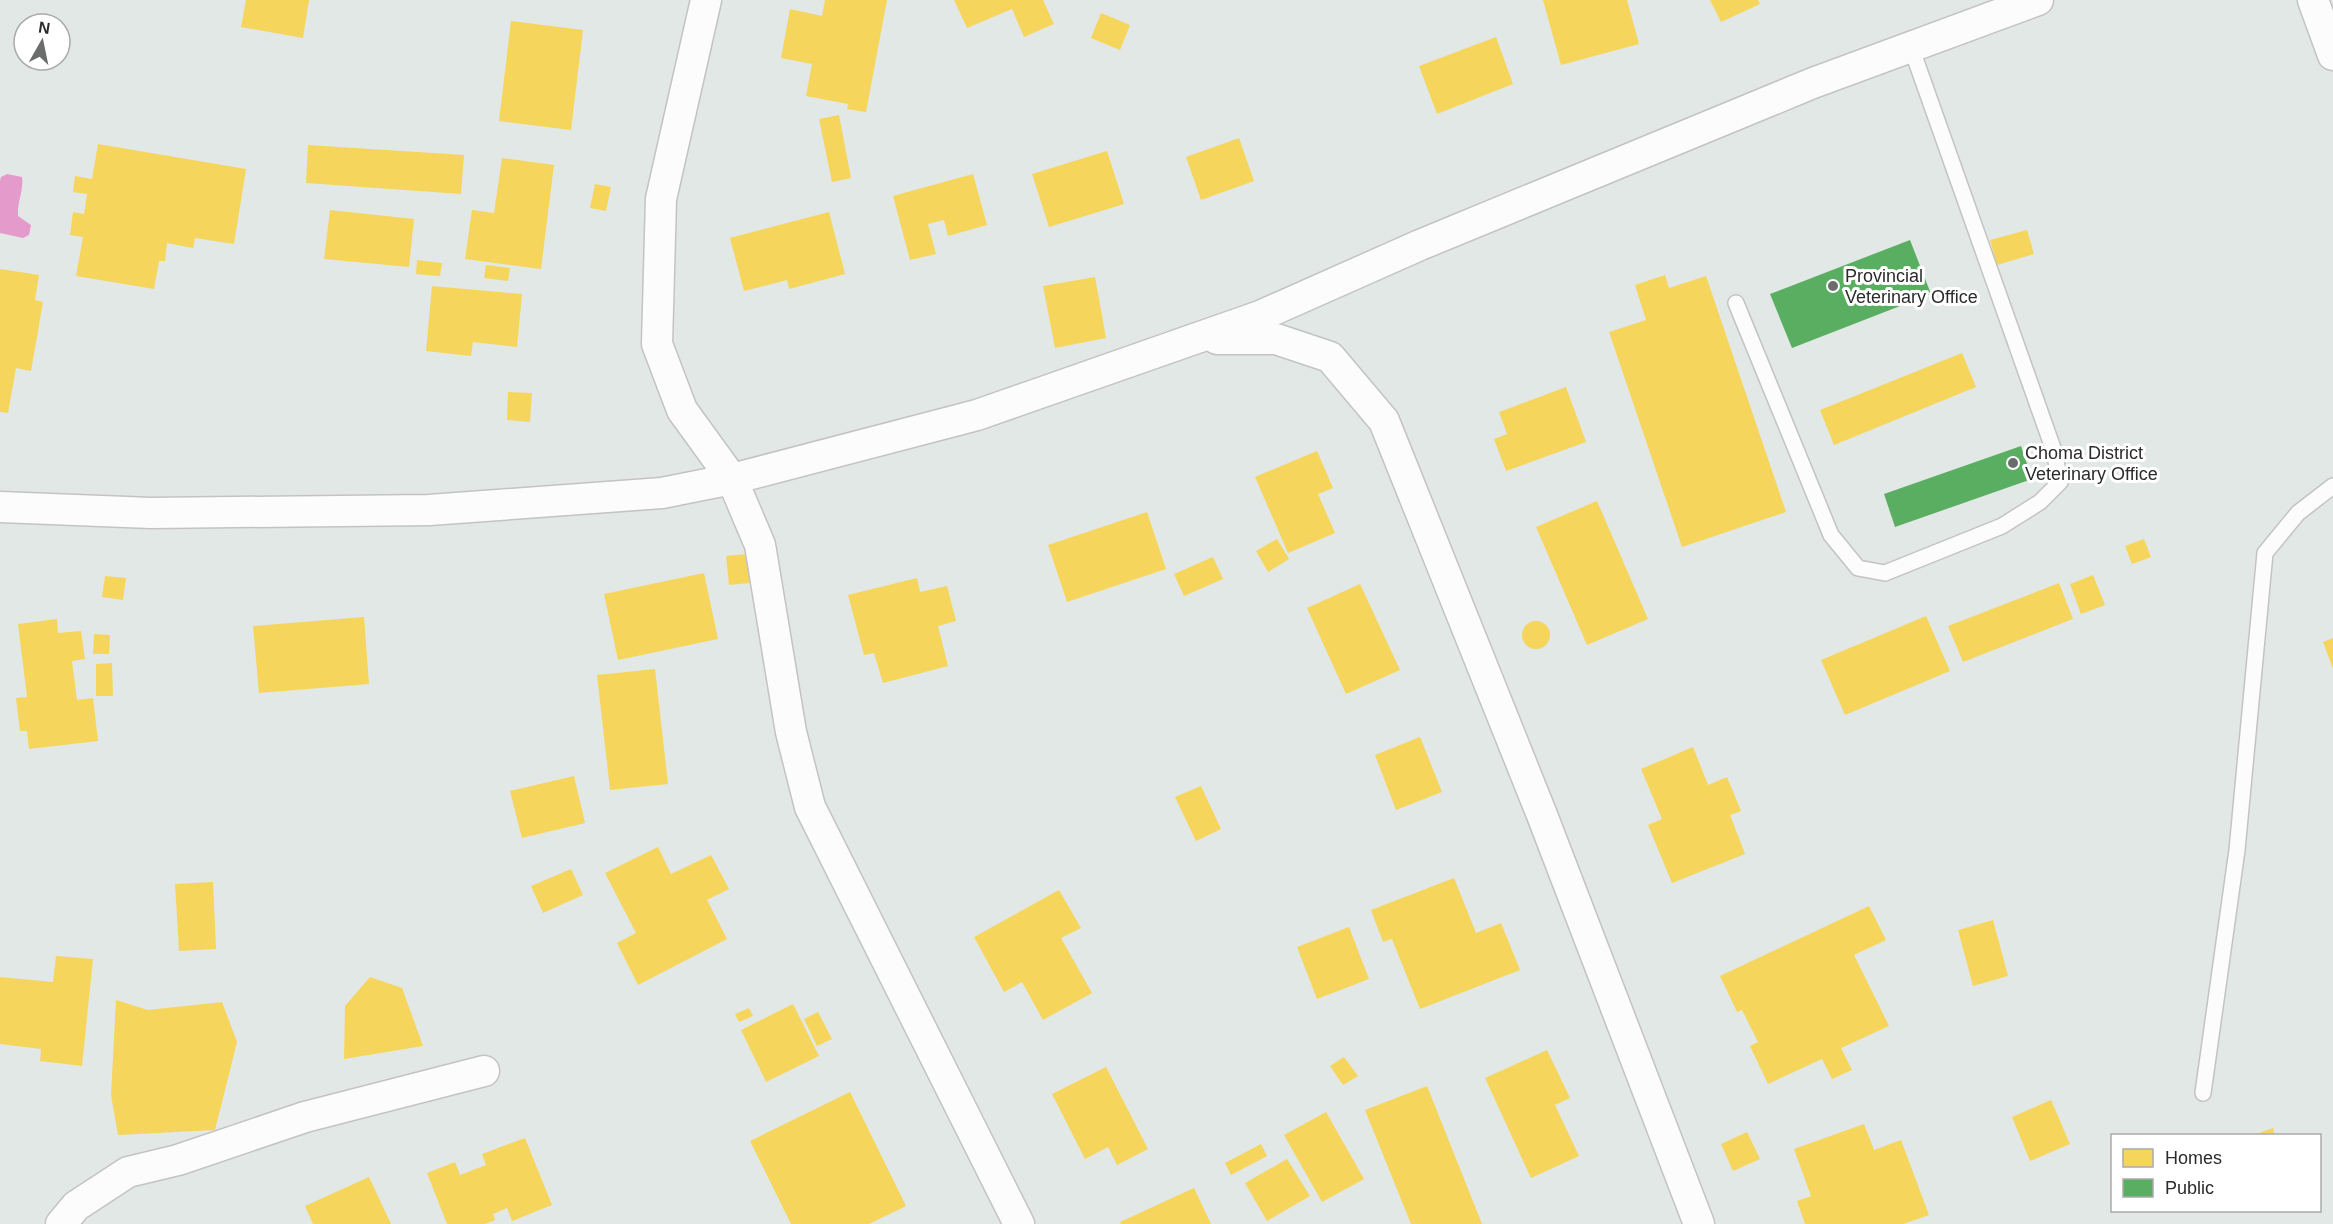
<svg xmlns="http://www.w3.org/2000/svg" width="2333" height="1224" font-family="Arial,sans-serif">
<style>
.water{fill:#e49acb}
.homes{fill:#f6d55c}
.public{fill:#5aae61}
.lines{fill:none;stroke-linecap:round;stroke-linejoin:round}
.service-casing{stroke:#c3c3c3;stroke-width:18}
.minor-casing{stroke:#c3c3c3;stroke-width:33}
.service{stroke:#fbfcfb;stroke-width:15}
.minor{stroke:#fbfcfb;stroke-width:30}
.poi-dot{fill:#6b6d6c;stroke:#fff;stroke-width:2}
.labels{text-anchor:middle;stroke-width:6;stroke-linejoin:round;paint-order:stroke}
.poi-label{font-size:18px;fill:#2b2b2b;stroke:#fff;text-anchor:start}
</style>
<rect width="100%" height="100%" fill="#e2e8e6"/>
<path class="water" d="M7,174l15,3c2,12 -5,26 -4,39l13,9 -2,10 -6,3 -23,-5v-52l1,-4z"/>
<g class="homes">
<path d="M246,0h63l-6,38 -62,-11z"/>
<path d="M825,0h62l-21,112 -19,-3 1,-5 -42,-8 6,-32 -31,-6 9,-49 32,7z"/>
<path d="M954,0h89l11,24 -30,13 -12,-28 -45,19z"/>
<path d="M1543,0h84l12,44 -78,21z"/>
<path d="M1710,0h48l2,4 -39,18z"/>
<path d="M1101,13l29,12 -10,25 -29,-12z"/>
<path d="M511,21l72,9 -12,100 -72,-9z"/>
<path d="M1496,37l17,47 -76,30 -18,-48z"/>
<path d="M839,115l12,63 -19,4 -13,-63z"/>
<path d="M1239,138l15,43 -53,19 -15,-43z"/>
<path d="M98,144l148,25 -12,75 -39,-6 -2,10 -26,-5 -2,18h-6l-5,28 -78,-13 7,-39 -13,-2 3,-23 11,2 3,-20 -14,-2 2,-16 17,3z"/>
<path d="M308,145l156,10 -3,39 -155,-11z"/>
<path d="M1107,151l17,53 -75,23 -17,-53z"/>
<path d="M502,158l52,7 -13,104 -76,-10 7,-49 22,3z"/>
<path d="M973,174l14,51 -39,11 -4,-16 -16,4 8,30 -26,6 -17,-64z"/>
<path d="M595,184l16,3 -5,24 -16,-3z"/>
<path d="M330,210l84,9 -5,48 -85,-8z"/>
<path d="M829,212l16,62 -56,15 -2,-9 -43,11 -14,-53z"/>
<path d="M2027,230l7,24 -37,11 -7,-25z"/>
<path d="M417,260l25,3 -2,13 -24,-2z"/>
<path d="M486,265l24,3 -2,13 -24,-3z"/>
<path d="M0,269l39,6 -4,25 8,2 -12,69 -15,-3 -8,45 -8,-1z"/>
<path d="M1665,275l4,13 37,-12 80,236 -104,35 -73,-215 37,-12 -11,-35z"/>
<path d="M1095,277l11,61 -51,10 -12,-62z"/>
<path d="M432,286l90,8 -5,53 -44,-5 -2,14 -45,-5z"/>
<path d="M1962,353l14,34 -142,58 -14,-35z"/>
<path d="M1566,387l20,55 -80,29 -12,-32 13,-5 -8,-22z"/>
<path d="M508,392l24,1 -2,29 -23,-2z"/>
<path d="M1317,451l16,37 -15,6 17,39 -47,20 -33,-76z"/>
<path d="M1597,501l51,118 -61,26 -51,-118z"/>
<path d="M1147,512l19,57 -99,33 -19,-57z"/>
<path d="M1277,539l12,20 -21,13 -12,-21z"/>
<path d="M2144,539l7,18 -19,7 -7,-18z"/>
<path d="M747,554l3,29 -21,2 -3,-29z"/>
<path d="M1213,557l10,22 -39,17 -10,-22z"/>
<path d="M704,573l14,66 -100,21 -14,-66z"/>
<path d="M2093,575l12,30 -24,9 -11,-30z"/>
<path d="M105,576l21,2 -3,22 -21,-3z"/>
<path d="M917,578l3,14 27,-6 9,35 -18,5 10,40 -65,17 -9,-30 -10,2 -16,-60z"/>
<path d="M2059,583l14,36 -110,43 -15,-36z"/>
<path d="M1360,584l40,86 -54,24 -39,-86z"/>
<path d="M1926,616l24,55 -105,44 -24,-55z"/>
<path d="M364,617l5,67 -110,9 -6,-67z"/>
<path d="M57,619l1,14 23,-2 4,28 -13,2 5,39 16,-2 5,43 -69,8 -2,-18h-7l-4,-33 11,-1 -9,-73z"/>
<circle cx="1536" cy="635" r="14"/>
<path d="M94,634l16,1 -1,19h-16z"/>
<path d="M2333,638v31l-10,-27z"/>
<path d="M112,663l1,33h-17v-32z"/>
<path d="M655,669l13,115 -58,6 -13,-115z"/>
<path d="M1420,737l22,55 -46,18 -21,-55z"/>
<path d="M1693,747l15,38 19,-8 14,34 -11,4 15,39 -73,29 -24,-58 14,-6 -21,-50z"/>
<path d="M574,776l11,47 -63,15 -12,-47z"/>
<path d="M1201,786l20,43 -25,12 -21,-44z"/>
<path d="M658,847l13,27 40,-19 18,34 -22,11 20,39 -89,46 -21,-42 19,-10 -31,-60z"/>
<path d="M571,869l12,26 -40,18 -12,-27z"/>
<path d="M1454,878l22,55 25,-10 19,47 -100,39 -28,-70 -9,3 -12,-32z"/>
<path d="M213,882l3,67 -37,2 -4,-67z"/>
<path d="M1059,890l22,38 -20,10 31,55 -49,27 -21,-38 -18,10 -30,-55z"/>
<path d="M1869,906l17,34 -32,15 35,71 -48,22 11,22 -20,9 -10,-20 -54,25 -18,-38 8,-4 -16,-32 -5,2 -17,-36z"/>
<path d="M1993,920l15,56 -35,10 -15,-56z"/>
<path d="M1349,927l20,52 -52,20 -20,-52z"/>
<path d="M56,956l37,3 -11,107 -42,-5 1,-12 -41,-5v-67l53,5z"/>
<path d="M370,977l32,11 21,58 -79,13 1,-53z"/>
<path d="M116,1000l32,10 74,-8 15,40 -22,88 -97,5 -7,-40z"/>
<path d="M793,1004l26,52 -53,26 -25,-52z"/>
<path d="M749,1008l4,8 -14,6 -4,-8z"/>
<path d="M818,1012l14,27 -15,7 -13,-27z"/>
<path d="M1547,1050l23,48 -15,7 24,51 -48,22 -46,-100z"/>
<path d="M1344,1057l14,19 -15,9 -13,-19z"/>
<path d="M1106,1067l42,82 -31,16 -9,-18 -23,12 -33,-65z"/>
<path d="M1427,1086l55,138h-71l-46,-114z"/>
<path d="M850,1092l56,114 -37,18h-78l-41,-83z"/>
<path d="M2051,1100l19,44 -40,17 -18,-44z"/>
<path d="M1326,1112l38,67 -42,23 -38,-67z"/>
<path d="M1864,1124l10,26 27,-10 28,75 -26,9h-98l-8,-23 14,-5 -17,-47z"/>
<path d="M2273,1128l2,8h-22v-1z"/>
<path d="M1747,1132l13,27 -27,12 -12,-27z"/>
<path d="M525,1138l27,67 -40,16 -5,-13 -14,6 2,6 -10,4h-38l-20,-51 28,-11 5,13 26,-10 -4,-11z"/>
<path d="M1261,1144l6,12 -36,19 -6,-12z"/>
<path d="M1287,1159l23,37 -43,25 -22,-38z"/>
<path d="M369,1177l22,47h-78l-8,-18z"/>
<path d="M1194,1188l17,36h-90l-1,-2z"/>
</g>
<g class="public">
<path d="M1910,240l21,54 -139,54 -22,-54z"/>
<path d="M2021,446l11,33 -137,48 -11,-33z"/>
</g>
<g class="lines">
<defs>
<g id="service">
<path d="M1736,303l95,232 27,33 27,5 117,-47 38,-24 20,-20 -6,-31 -143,-404"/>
<path d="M2203,1093l34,-243 28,-297 33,-40 35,-27"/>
</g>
<g id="minor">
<path d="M706,0l-45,199 -4,145 25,66 50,69 28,66 31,187 19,75 209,417"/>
<path d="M2313,0l20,55"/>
<path d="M1217,339h59l54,18 54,64 158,394 157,409"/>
<path d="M0,507l151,6 278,-3 233,-17 70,-14 245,-64 283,-99 160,-71 393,-162 225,-83"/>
<path d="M61,1224l15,-18 52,-34 50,-12 127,-43 179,-46"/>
</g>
</defs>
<use href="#service" class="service-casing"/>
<use href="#minor" class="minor-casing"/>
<use href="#service" class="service"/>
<use href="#minor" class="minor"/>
</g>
<g class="poi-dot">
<circle cx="1833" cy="286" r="6"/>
<circle cx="2013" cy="463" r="6"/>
</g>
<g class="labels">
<g class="poi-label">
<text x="1845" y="282">Provincial<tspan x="1845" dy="21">Veterinary Office</tspan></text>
<text x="2025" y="459">Choma District<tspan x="2025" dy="21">Veterinary Office</tspan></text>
</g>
</g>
<rect x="2111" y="1134" width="210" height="78" fill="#ffffff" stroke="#aaaaaa" stroke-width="1.5"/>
<rect x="2123" y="1149" width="30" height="18" fill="#f6d55c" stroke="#aaaaaa" stroke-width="1.5"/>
<text x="2165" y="1164" font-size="18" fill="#2b2b2b">Homes</text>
<rect x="2123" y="1179" width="30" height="18" fill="#5aae61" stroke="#aaaaaa" stroke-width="1.5"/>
<text x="2165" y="1194" font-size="18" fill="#2b2b2b">Public</text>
<g transform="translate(42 42) rotate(9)"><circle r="28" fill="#ffffff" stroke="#aaaaaa" stroke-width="1.5"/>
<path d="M0-4.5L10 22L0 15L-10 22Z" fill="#6b6d6c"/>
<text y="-9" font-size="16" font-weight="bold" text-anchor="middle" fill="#2b2b2b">N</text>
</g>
</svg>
